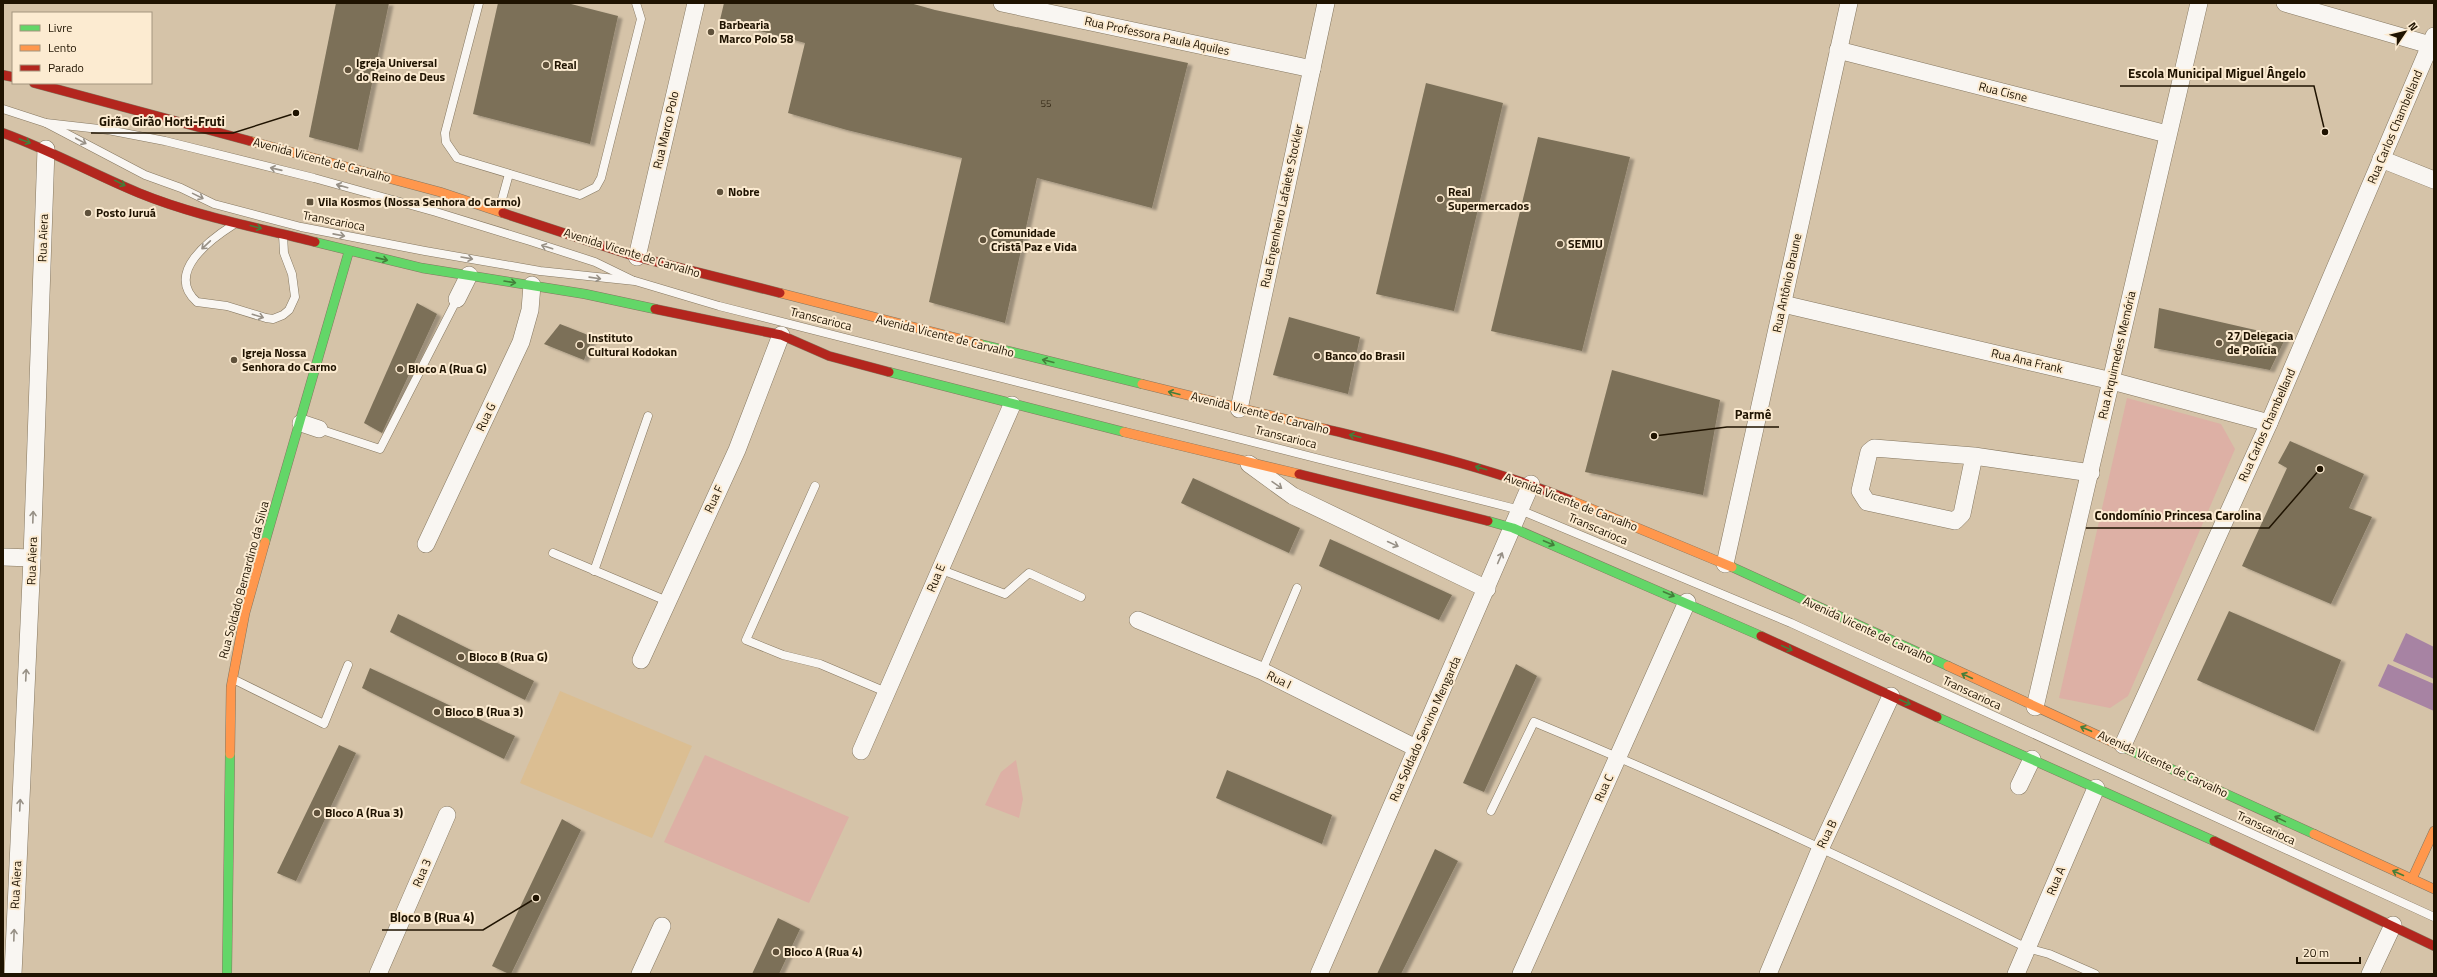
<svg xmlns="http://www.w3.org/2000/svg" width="2437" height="977" font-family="'Titillium Web',sans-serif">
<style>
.built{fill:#dbbe92}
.green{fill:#ddb0a5}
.water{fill:#a783a3}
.building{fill:#7b7059;filter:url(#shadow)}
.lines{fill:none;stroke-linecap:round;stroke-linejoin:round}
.lane-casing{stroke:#857760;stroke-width:9}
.street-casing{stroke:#857760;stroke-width:18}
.fast-casing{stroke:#857760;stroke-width:10}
.slow-casing{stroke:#857760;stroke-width:10}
.jam-casing{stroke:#857760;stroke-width:10}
.lane{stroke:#f9f6f2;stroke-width:8}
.street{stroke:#f9f6f2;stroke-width:17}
.fast{stroke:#63d668;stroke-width:9}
.slow{stroke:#ff974d;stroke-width:9}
.jam{stroke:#b3261e;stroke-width:9}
.oneway{stroke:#447e3a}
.oneway2{stroke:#979086}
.poi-dot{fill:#5f513b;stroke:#fcebd1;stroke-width:1.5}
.labels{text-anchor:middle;stroke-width:4;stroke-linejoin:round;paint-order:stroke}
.number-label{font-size:10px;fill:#362a17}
.poi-label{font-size:12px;font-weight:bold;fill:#1f1301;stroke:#fcebd1;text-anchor:start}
.street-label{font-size:12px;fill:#1f1301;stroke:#fcebd1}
.leader{fill:none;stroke:#1f1301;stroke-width:1.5}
.callout-dot{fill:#1f1301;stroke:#fcebd1;stroke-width:1.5}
.callout-label{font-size:13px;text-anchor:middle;font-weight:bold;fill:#1f1301;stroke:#fcebd1;stroke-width:4;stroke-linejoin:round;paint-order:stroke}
</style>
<defs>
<filter id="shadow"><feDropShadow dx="4.5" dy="2.5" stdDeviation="1" flood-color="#0004"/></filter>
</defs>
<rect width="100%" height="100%" fill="#d5c3a8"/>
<path class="built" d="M560,691l132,55 -40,92 -132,-55z"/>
<g class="green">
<path d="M2127,398l94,26 14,25 -107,247 -18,12 -51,-10z"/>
<path d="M705,755l144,62 -40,86 -145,-61z"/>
<path d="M1016,760l7,39 -4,19 -34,-13 16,-33z"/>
</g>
<g class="water">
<path d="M2406,633l28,14v32l-41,-18z"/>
<path d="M2388,664l46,20v27l-56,-25z"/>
</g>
<g class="building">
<path d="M336,3h53l-31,147 -49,-13z"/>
<path d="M498,3h69l51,13 -28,128 -117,-30z"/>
<path d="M724,3h186l25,7 253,53 -36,145 -115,-30 -32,145 -76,-21 33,-144 -115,-28 -59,-17 17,-70 -85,-23z"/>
<path d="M1426,83l77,20 -49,208 -78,-17z"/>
<path d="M1538,137l92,20 -48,194 -91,-20z"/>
<path d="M417,303l20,11 -55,119 -18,-10z"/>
<path d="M2159,308l127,29 -16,33 -116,-22z"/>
<path d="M1289,317l71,20 -12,57 -75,-19z"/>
<path d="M560,324l33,13 -9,23 -40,-16z"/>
<path d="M1612,370l108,30 -17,95 -118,-23z"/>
<path d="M2290,441l74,33 -15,34 23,9 -41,87 -89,-38 45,-98 -9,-5z"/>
<path d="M1193,478l107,50 -11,25 -108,-50z"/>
<path d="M1330,539l122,56 -13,25 -120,-54z"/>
<path d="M2229,611l112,49 -27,71 -117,-51z"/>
<path d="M398,614l136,67 -9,19 -135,-68z"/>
<path d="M1516,664l21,12 -53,116 -21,-9z"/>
<path d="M370,668l145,68 -11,23 -142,-71z"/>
<path d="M339,745l17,8 -60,128 -19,-8z"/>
<path d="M1227,770l105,45 -10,29 -106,-46z"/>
<path d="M562,819l19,11 -70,144h-2l-17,-8z"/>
<path d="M1435,849l23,12 -57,113h-24z"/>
<path d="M778,918l22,11 -21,45h-27z"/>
</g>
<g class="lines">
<defs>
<g id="lane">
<path d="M479,3l-34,130 1,9 11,16 123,37 16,-8 5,-9 40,-159 -5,-16"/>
<path d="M3,109l43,14 62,7 57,11 149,37 122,34 94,29 65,21 37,18"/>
<path d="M46,123l99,52 36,13 33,16 87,23 124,24 115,20 95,10 84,25 801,204 271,113 643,294"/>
<path d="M499,210l10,-36"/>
<path d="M233,225c-22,14 -69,48 -36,77l30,4 39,12 7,1 10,-4 6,-5 6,-13 -3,-23 -8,-21 -1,-18"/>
<path d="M319,429l61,20 77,-150"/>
<path d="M815,486l-69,154 37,15 37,9 66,28"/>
<path d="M553,553l114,48"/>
<path d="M939,569l66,25 24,-21 52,24"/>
<path d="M594,571l54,-155"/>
<path d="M1262,671l35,-83"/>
<path d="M233,679l91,45 24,-59"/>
<path d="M1491,811l43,-89c167,69 331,145 493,226l22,6 46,20"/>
</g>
<g id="street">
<path d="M1002,3l310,66"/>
<path d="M2285,3l145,42"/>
<path d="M1838,50l329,84"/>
<path d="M2381,159l53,21"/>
<path d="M637,257l59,-254"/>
<path d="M457,299l12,-24"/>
<path d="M1783,304l329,77 157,42"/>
<path d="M1239,409l87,-406"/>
<path d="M301,423l18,6"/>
<path d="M1974,456l-100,-8 -5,4 -9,39 7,11 88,19 7,-7 12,-58 117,17"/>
<path d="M1249,464l44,32 194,93"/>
<path d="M426,544l95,-202 9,-32 2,-25"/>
<path d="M3,557l29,1"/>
<path d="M1725,564l124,-561"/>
<path d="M1138,620l124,51 154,77"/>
<path d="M641,660l96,-210 44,-115"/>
<path d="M2035,707l164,-704"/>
<path d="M2123,745l146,-322 165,-387"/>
<path d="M861,751l151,-346"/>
<path d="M2019,786l13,-27"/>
<path d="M13,974l19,-416 14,-409"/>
<path d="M378,974l69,-159"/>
<path d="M640,974l22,-48"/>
<path d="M1319,974l212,-490"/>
<path d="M1521,974l166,-372"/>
<path d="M1768,974l53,-127 70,-151"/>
<path d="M2016,974l80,-186"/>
<path d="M2370,974l23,-49"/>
</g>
<g id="fast">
<path d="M315,242l107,26 163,26 70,15"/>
<path d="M980,344l162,40"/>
<path d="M889,372l235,60"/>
<path d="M1488,521l25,7 248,108"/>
<path d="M265,542l84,-291"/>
<path d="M1732,567l216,99"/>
<path d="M1937,717l277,124"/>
<path d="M2123,747l191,87"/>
<path d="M227,974l3,-220"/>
</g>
<g id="slow">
<path d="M250,141l190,51 63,21"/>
<path d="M780,293l200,51"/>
<path d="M1142,384l184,45"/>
<path d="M1124,432l175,42"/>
<path d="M1570,500l162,67"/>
<path d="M1948,666l175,81"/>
<path d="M230,754l1,-67 14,-74 20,-71"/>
<path d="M2314,834l120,55"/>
<path d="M2412,879l22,-48"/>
</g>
<g id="jam">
<path d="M3,75l10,2"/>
<path d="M34,83l216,58"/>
<path d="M3,133c47,17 90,41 136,60 56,23 117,34 176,49"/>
<path d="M503,213l134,44 143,36"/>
<path d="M655,309l126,26 48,21 60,16"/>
<path d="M1326,429c82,20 165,39 244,71"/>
<path d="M1299,474l189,47"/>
<path d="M1761,636l176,81"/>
<path d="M2214,841l220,105"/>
</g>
</defs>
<use href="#lane" class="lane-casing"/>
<use href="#street" class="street-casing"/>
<use href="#fast" class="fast-casing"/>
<use href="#slow" class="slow-casing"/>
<use href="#jam" class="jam-casing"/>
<use href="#lane" class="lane"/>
<use href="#street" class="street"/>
<use href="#fast" class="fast"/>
<use href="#slow" class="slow"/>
<use href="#jam" class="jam"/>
</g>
<defs><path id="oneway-shaft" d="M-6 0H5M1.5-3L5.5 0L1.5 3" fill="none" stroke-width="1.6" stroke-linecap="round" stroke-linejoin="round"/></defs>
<g class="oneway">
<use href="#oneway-shaft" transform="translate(25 141) rotate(20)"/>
<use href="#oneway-shaft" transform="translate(120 183) rotate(27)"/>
<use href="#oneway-shaft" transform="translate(256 227) rotate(15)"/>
<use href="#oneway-shaft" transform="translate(382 259) rotate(13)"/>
<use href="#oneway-shaft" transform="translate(510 282) rotate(9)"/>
<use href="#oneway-shaft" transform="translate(1048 361) rotate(-166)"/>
<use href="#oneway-shaft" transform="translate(1174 393) rotate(-166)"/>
<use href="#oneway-shaft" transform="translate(1355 436) rotate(-166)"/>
<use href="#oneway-shaft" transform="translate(1481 468) rotate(-164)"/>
<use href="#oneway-shaft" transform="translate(1549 543) rotate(23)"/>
<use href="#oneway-shaft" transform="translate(1669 594) rotate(23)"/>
<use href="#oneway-shaft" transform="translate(1787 648) rotate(25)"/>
<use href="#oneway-shaft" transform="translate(1967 676) rotate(-155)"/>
<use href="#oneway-shaft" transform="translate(1905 702) rotate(24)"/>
<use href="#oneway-shaft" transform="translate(2086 729) rotate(-157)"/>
<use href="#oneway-shaft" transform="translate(2280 819) rotate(-154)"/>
<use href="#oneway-shaft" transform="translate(2398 873) rotate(-156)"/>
</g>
<g class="oneway2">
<use href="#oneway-shaft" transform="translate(81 141) rotate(28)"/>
<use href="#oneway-shaft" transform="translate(276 169) rotate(-167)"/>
<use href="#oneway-shaft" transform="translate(342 186) rotate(-164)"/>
<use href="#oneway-shaft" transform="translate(198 196) rotate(26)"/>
<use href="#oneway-shaft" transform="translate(339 235) rotate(11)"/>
<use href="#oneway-shaft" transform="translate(206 245) rotate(137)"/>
<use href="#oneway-shaft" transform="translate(547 247) rotate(-162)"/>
<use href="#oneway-shaft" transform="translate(467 258) rotate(10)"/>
<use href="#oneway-shaft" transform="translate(595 278) rotate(8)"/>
<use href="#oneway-shaft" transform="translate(258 316) rotate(17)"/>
<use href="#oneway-shaft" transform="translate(1277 485) rotate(35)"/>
<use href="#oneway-shaft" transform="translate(33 517) rotate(-88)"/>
<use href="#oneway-shaft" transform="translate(1393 544) rotate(25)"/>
<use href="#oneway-shaft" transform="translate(1500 558) rotate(-67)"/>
<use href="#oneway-shaft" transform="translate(26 675) rotate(-87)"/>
<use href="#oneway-shaft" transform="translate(20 805) rotate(-87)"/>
<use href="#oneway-shaft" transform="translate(14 935) rotate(-88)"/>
</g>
<g class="poi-dot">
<circle cx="711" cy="32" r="4"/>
<circle cx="546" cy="65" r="4"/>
<circle cx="348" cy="70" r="4"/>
<circle cx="720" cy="192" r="4"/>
<circle cx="1440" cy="199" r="4"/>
<rect x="306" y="198" width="8" height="8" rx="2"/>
<circle cx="88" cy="213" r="4"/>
<circle cx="983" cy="240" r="4"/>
<circle cx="1560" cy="244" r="4"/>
<circle cx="2219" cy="343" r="4"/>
<circle cx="580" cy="345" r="4"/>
<circle cx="1317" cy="356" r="4"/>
<circle cx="234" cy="360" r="4"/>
<circle cx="400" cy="369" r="4"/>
<circle cx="461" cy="657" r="4"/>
<circle cx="437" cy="712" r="4"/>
<circle cx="317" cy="813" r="4"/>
<circle cx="776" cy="952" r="4"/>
</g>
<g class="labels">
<g class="number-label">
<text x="1046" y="107">55</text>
</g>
<g class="poi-label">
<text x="719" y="29">Barbearia<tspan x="719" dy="14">Marco Polo 58</tspan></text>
<text x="356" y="67">Igreja Universal<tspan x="356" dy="14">do Reino de Deus</tspan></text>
<text x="554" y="69">Real</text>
<text x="728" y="196">Nobre</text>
<text x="1448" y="196">Real<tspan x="1448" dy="14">Supermercados</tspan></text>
<text x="318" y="206">Vila Kosmos (Nossa Senhora do Carmo)</text>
<text x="96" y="217">Posto Juruá</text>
<text x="991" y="237">Comunidade<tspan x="991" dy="14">Cristã Paz e Vida</tspan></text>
<text x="1568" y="248">SEMIU</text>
<text x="2227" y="340">27 Delegacia<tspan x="2227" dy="14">de Polícia</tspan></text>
<text x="588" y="342">Instituto<tspan x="588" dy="14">Cultural Kodokan</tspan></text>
<text x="242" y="357">Igreja Nossa<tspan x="242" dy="14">Senhora do Carmo</tspan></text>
<text x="1325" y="360">Banco do Brasil</text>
<text x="408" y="373">Bloco A (Rua G)</text>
<text x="469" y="661">Bloco B (Rua G)</text>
<text x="445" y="716">Bloco B (Rua 3)</text>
<text x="325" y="817">Bloco A (Rua 3)</text>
<text x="784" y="956">Bloco A (Rua 4)</text>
</g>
<g class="street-label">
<text transform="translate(1157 36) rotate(12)" y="4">Rua Professora Paula Aquiles</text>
<text transform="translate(2003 92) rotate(14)" y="4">Rua Cisne</text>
<text transform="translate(2395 127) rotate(-67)" y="4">Rua Carlos Chambelland</text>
<text transform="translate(666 130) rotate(-77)" y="4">Rua Marco Polo</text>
<text transform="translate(322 160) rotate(15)" y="4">Avenida Vicente de Carvalho</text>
<text transform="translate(1282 206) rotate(-78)" y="4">Rua Engenheiro Lafaiete Stockler</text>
<text transform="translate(334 221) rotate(11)" y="4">Transcarioca</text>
<text transform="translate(43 238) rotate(-88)" y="4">Rua Aiera</text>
<text transform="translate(632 253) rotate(17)" y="4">Avenida Vicente de Carvalho</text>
<text transform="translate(1787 283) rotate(-78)" y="4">Rua Antônio Braune</text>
<text transform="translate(821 319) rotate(14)" y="4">Transcarioca</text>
<text transform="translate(945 336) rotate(14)" y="4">Avenida Vicente de Carvalho</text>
<text transform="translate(2117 355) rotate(-77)" y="4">Rua Arquimedes Memória</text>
<text transform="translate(2027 361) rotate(13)" y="4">Rua Ana Frank</text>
<text transform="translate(1260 413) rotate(14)" y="4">Avenida Vicente de Carvalho</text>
<text transform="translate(486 417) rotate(-65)" y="4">Rua G</text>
<text transform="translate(2267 425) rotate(-66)" y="4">Rua Carlos Chambelland</text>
<text transform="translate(1286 437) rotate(14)" y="4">Transcarioca</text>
<text transform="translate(714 499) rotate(-65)" y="4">Rua F</text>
<text transform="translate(1571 502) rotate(21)" y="4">Avenida Vicente de Carvalho</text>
<text transform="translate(1598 529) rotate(23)" y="4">Transcarioca</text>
<text transform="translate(32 561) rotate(-88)" y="4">Rua Aiera</text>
<text transform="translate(936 578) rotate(-67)" y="4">Rua E</text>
<text transform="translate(244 580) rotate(-75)" y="4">Rua Soldado Bernardino da Silva</text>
<text transform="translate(1868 630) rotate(25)" y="4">Avenida Vicente de Carvalho</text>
<text transform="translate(1279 680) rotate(26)" y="4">Rua I</text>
<text transform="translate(1972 693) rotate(25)" y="4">Transcarioca</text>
<text transform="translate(1425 729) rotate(-66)" y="4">Rua Soldado Servino Mengarda</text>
<text transform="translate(2163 764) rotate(25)" y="4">Avenida Vicente de Carvalho</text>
<text transform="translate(1604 788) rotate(-66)" y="4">Rua C</text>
<text transform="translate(2266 828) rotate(25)" y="4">Transcarioca</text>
<text transform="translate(1827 834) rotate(-64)" y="4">Rua B</text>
<text transform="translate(422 873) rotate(-67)" y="4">Rua 3</text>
<text transform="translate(2056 881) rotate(-67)" y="4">Rua A</text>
<text transform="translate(16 885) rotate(-87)" y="4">Rua Aiera</text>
</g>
</g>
<path class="leader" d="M2325 132L2314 86H2120M296 113L233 133H91M1654 436L1727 427H1779M2320 469L2269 528H2086M536 898L483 930H382"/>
<g class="callout-dot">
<circle cx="2325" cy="132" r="4"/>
<circle cx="296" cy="113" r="4"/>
<circle cx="1654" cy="436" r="4"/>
<circle cx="2320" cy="469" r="4"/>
<circle cx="536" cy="898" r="4"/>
</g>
<g class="callout-label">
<text x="2217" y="78">Escola Municipal Miguel Ângelo</text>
<text x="162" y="126">Girão Girão Horti-Fruti</text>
<text x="1753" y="419">Parmê</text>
<text x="2178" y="520">Condomínio Princesa Carolina</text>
<text x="432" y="922">Bloco B (Rua 4)</text>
</g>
<rect width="2437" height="977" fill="none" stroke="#1f1301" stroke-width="8"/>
<rect x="12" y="12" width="140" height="72" fill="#fcebd1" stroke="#a4957e"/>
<rect x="20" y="25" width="20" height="6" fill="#63d668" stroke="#a4957e"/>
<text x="48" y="32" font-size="12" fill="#1f1301">Livre</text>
<rect x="20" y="45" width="20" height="6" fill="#ff974d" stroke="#a4957e"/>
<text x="48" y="52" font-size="12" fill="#1f1301">Lento</text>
<rect x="20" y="65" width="20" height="6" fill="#b3261e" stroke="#a4957e"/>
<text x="48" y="72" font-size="12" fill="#1f1301">Parado</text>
<g transform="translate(2405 32) rotate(55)" stroke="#fcebd1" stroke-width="3" paint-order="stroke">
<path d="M0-3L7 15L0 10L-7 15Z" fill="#1f1301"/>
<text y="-6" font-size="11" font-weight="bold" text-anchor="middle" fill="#1f1301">N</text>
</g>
<path d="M2297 957v6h63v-6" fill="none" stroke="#1f1301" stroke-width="2"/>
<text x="2303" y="957" font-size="12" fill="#1f1301" stroke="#fcebd1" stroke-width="3" paint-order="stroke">20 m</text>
</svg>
